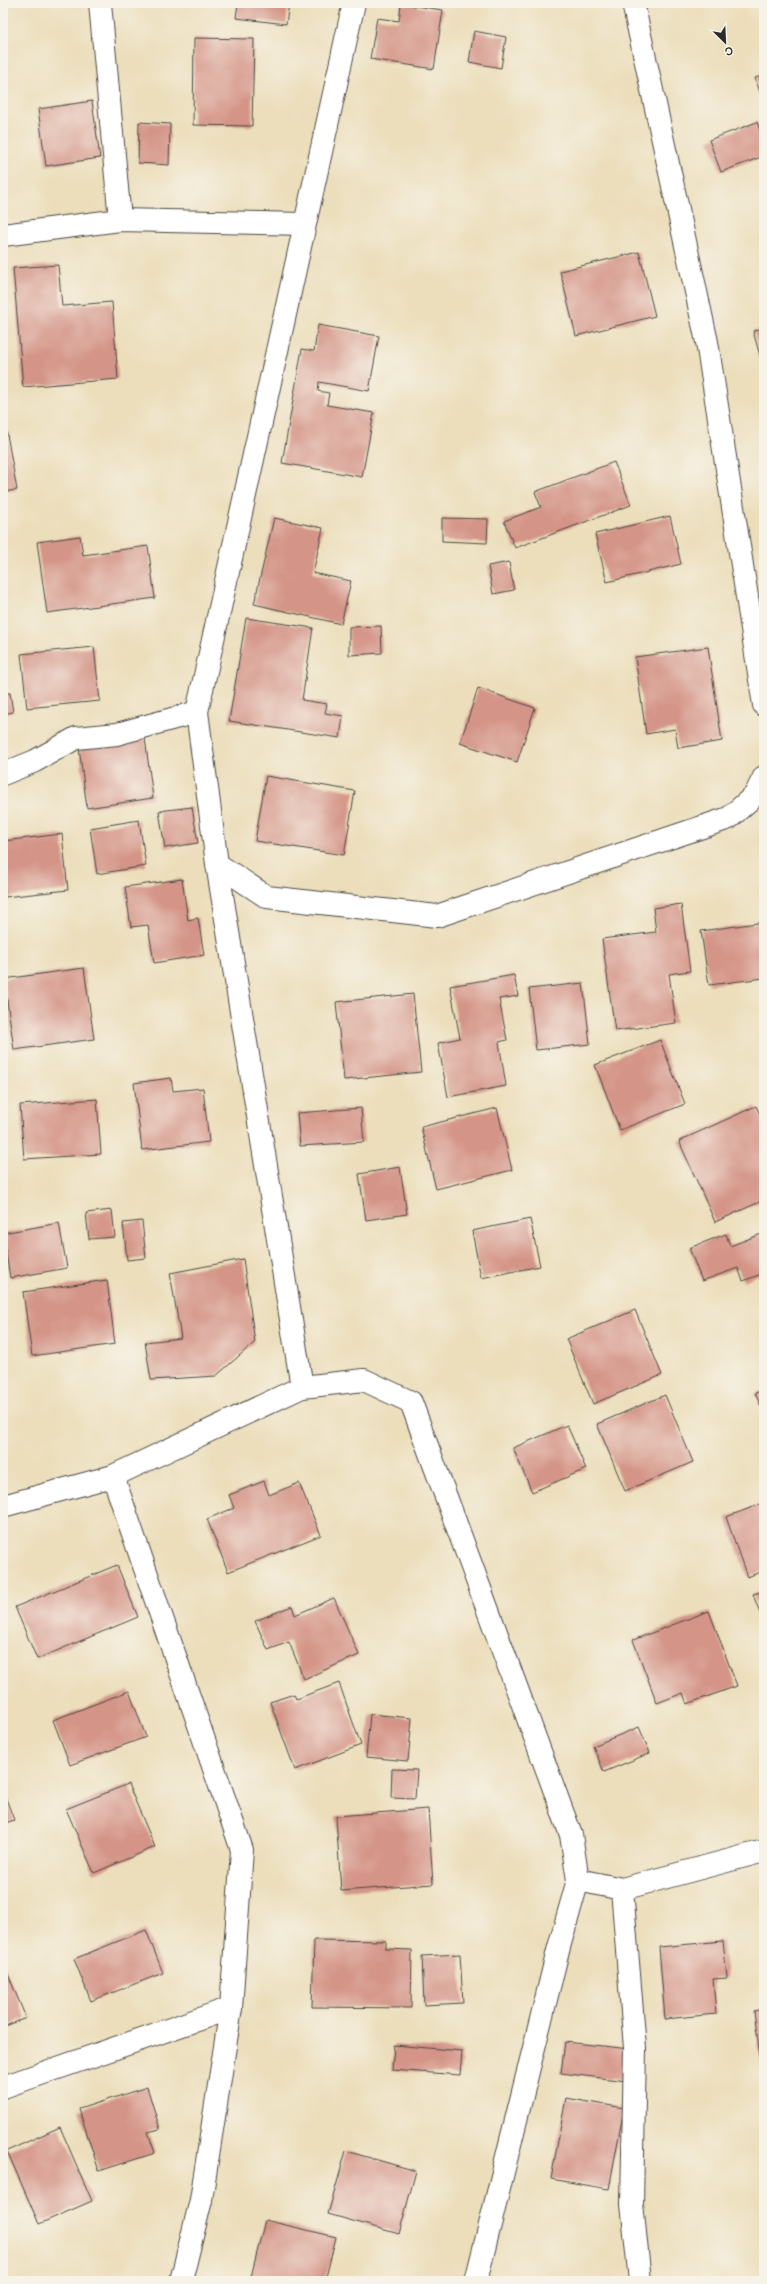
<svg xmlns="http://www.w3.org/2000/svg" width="767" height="2284" font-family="'Balsamiq Sans',sans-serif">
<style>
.building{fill:#d49487}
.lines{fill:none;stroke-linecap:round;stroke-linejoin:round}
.minor-casing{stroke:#484641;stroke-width:24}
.minor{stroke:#fff;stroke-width:22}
</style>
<rect width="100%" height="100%" fill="#f7f3e8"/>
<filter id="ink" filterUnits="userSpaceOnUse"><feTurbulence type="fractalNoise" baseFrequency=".025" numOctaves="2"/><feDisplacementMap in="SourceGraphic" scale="8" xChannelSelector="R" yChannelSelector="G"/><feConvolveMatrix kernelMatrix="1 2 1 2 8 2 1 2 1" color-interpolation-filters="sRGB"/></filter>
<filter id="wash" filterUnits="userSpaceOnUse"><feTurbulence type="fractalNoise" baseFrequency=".012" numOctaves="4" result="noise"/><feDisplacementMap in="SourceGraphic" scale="16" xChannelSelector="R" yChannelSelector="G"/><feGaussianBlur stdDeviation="0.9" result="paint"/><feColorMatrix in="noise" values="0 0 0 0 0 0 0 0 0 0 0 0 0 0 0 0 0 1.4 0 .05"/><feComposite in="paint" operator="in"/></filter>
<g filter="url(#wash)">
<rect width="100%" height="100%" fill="#ecdebb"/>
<g id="blocks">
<g class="building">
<path d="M238,3h51l-3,21 -50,-6z"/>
<path d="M401,4l42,6 -9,59 -64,-10 7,-41 22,3z"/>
<path d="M474,31l32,6 -5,31 -32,-6z"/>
<path d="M194,38l60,1 -2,87 -59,-1z"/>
<path d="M764,75v28l-9,-25z"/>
<path d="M92,101l8,57 -54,8 -8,-57z"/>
<path d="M139,122l31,2 -1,41 -31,-2z"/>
<path d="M757,122l7,19v15l-43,16 -12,-32z"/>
<path d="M639,252l16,64 -79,20 -16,-65z"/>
<path d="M58,265l4,41 50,-4 6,77 -95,8 -10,-119z"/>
<path d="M318,325l61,11 -10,55 -50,-9 -1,9 11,2 -2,12 47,8 -12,64 -80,-14 20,-114 12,2z"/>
<path d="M764,328v42l-11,-39z"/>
<path d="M3,341h1l1,13h-2z"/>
<path d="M3,412l14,78 -14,2z"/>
<path d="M614,462l17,43 -116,43 -11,-27 37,-14 -6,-15z"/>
<path d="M670,516l11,48 -74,18 -12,-48z"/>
<path d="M274,518l49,10 -10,45 38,8 -10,43 -87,-20z"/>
<path d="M442,518l46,1 -1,24 -45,-2z"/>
<path d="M80,536l3,19 65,-9 7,52 -108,15 -10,-71z"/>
<path d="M509,562l5,28 -21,4 -5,-28z"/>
<path d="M246,618l67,10 -11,72 25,4 -2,9 18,3 -3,22 -111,-17z"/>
<path d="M381,626l1,27 -33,2v-28z"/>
<path d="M94,647l6,54 -73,7 -6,-54z"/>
<path d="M708,647l14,94 -44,7 -3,-19 -29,5 -11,-77z"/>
<path d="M478,688l57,20 -18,54 -57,-19z"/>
<path d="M10,693l3,19 -10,2v-20z"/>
<path d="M145,738l8,60 -66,10 -8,-60z"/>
<path d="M266,776l89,15 -11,64 -89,-14z"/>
<path d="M192,807l6,36 -33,5 -6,-37z"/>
<path d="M139,820l7,46 -49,8 -7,-46z"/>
<path d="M62,834l6,56 -63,7 -2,-56z"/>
<path d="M182,879l6,41 10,-2 6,37 -50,8 -6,-38 -17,2 -6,-40z"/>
<path d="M681,904l9,67 -21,3 7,49 -61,8 -13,-92 54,-7 -3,-24z"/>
<path d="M764,922v56l-55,7 -8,-54z"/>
<path d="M84,968l10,71 -80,11 -10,-71z"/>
<path d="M514,975l4,21 -19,3 8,41 -8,2 7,44 -58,11 -10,-54 22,-5 -10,-52z"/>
<path d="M583,983l7,61 -54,6 -7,-61z"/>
<path d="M413,994l8,78 -77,8 -8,-78z"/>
<path d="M660,1040l25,64 -65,26 -25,-65z"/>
<path d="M171,1078l2,13 30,-3 6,54 -67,8 -8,-67z"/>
<path d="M97,1099l4,55 -77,5 -4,-54z"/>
<path d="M756,1106l8,17v77l-49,22 -36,-81z"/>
<path d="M361,1108l3,34 -64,4 -3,-33z"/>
<path d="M497,1108l15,62 -76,19 -15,-62z"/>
<path d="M400,1167l7,47 -41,6 -7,-46z"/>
<path d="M112,1210l3,27 -26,2 -3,-26z"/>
<path d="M530,1219l10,47 -59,12 -9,-47z"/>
<path d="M142,1221l4,37 -19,2 -4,-37z"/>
<path d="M59,1223l8,45 -57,10 -7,-45z"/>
<path d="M764,1233v40l-21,8 -5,-13 -36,13 -13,-33 37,-14 4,12z"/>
<path d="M243,1259l12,83 -39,34 -65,4 -6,-38 36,-4 -11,-65z"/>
<path d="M107,1280l8,64 -83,12 -9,-64z"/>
<path d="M635,1310l27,65 -69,29 -27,-65z"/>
<path d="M764,1390v23l-9,-20z"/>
<path d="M665,1395l28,67 -68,29 -28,-67z"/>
<path d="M567,1425l19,44 -54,23 -19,-44z"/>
<path d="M264,1481l5,14 30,-12 22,52 -93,37 -21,-53 27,-11 -5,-13z"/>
<path d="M764,1503v68l-17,6 -21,-60z"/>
<path d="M117,1565l21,52 -101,42 -22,-52z"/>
<path d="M764,1591v31h-1l-10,-28z"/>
<path d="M334,1598l25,57 -55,24 -15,-37 -21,8 -13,-29 37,-15 3,9z"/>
<path d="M709,1611l28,75 -50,18 -4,-11 -26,10 -24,-63z"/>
<path d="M339,1683l22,62 -66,25 -25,-68 24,-8 2,5z"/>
<path d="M129,1691l17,46 -76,28 -17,-45z"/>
<path d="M370,1714l42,4 -4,43 -42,-4z"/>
<path d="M639,1727l11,26 -46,19 -11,-26z"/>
<path d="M392,1769l25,1 -2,29 -24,-1z"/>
<path d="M128,1784l27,63 -61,26 -28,-64z"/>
<path d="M5,1796l9,24 -11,4v-27z"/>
<path d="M428,1809l5,75 -92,7 -5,-75z"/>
<path d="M146,1930l17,43 -72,28 -17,-42z"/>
<path d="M314,1940l72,1v8l26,1 -1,58 -99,-1z"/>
<path d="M723,1941l4,37 -14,1 3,35 -51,5 -6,-72z"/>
<path d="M460,1954l3,49 -39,2 -2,-49z"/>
<path d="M3,1962l23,56 -23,9z"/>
<path d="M764,2009v62h-2l-8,-60z"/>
<path d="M565,2042l65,7 -4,32 -65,-8z"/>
<path d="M394,2045l68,6 -2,24 -68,-5z"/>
<path d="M147,2087l13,42 -12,3 7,21 -56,18 -20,-62z"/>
<path d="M566,2098l58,10 -15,81 -58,-10z"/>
<path d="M60,2127l32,74 -53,23 -32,-73z"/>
<path d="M346,2151l70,20 -17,63 -71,-20z"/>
<path d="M265,2220l71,17 -11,44h-75z"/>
</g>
</g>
</g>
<g filter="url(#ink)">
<use href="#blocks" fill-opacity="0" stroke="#484641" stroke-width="1"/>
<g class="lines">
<defs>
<g id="minor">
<path d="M100,3l20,217"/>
<path d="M354,3l-157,709 20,152 85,523 62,-7 47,22 160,433 7,45 -19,67 -83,334"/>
<path d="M633,3l74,339 57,363"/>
<path d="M3,235l117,-15 184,4"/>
<path d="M3,774l32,-13 41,-23 41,-4 80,-22"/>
<path d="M217,864l50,33 170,19 292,-98 26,-23 9,-18"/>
<path d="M113,1476l129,374 -11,158 -30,192 -20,81"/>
<path d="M3,1506l110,-30 189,-89"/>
<path d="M578,1880l44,9 142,-38"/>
<path d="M622,1889l13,159 -3,156 8,77"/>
<path d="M3,2087l228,-79"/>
</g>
</defs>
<use href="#minor" class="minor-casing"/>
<use href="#minor" class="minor"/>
</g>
</g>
<rect width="767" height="2284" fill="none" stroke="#f7f3e8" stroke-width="16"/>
<g transform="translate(725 42) rotate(156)" stroke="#f7f3e8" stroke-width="3" paint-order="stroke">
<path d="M0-3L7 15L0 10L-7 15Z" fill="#2b2b2b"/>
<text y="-6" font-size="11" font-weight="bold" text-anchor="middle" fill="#2b2b2b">С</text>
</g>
</svg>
